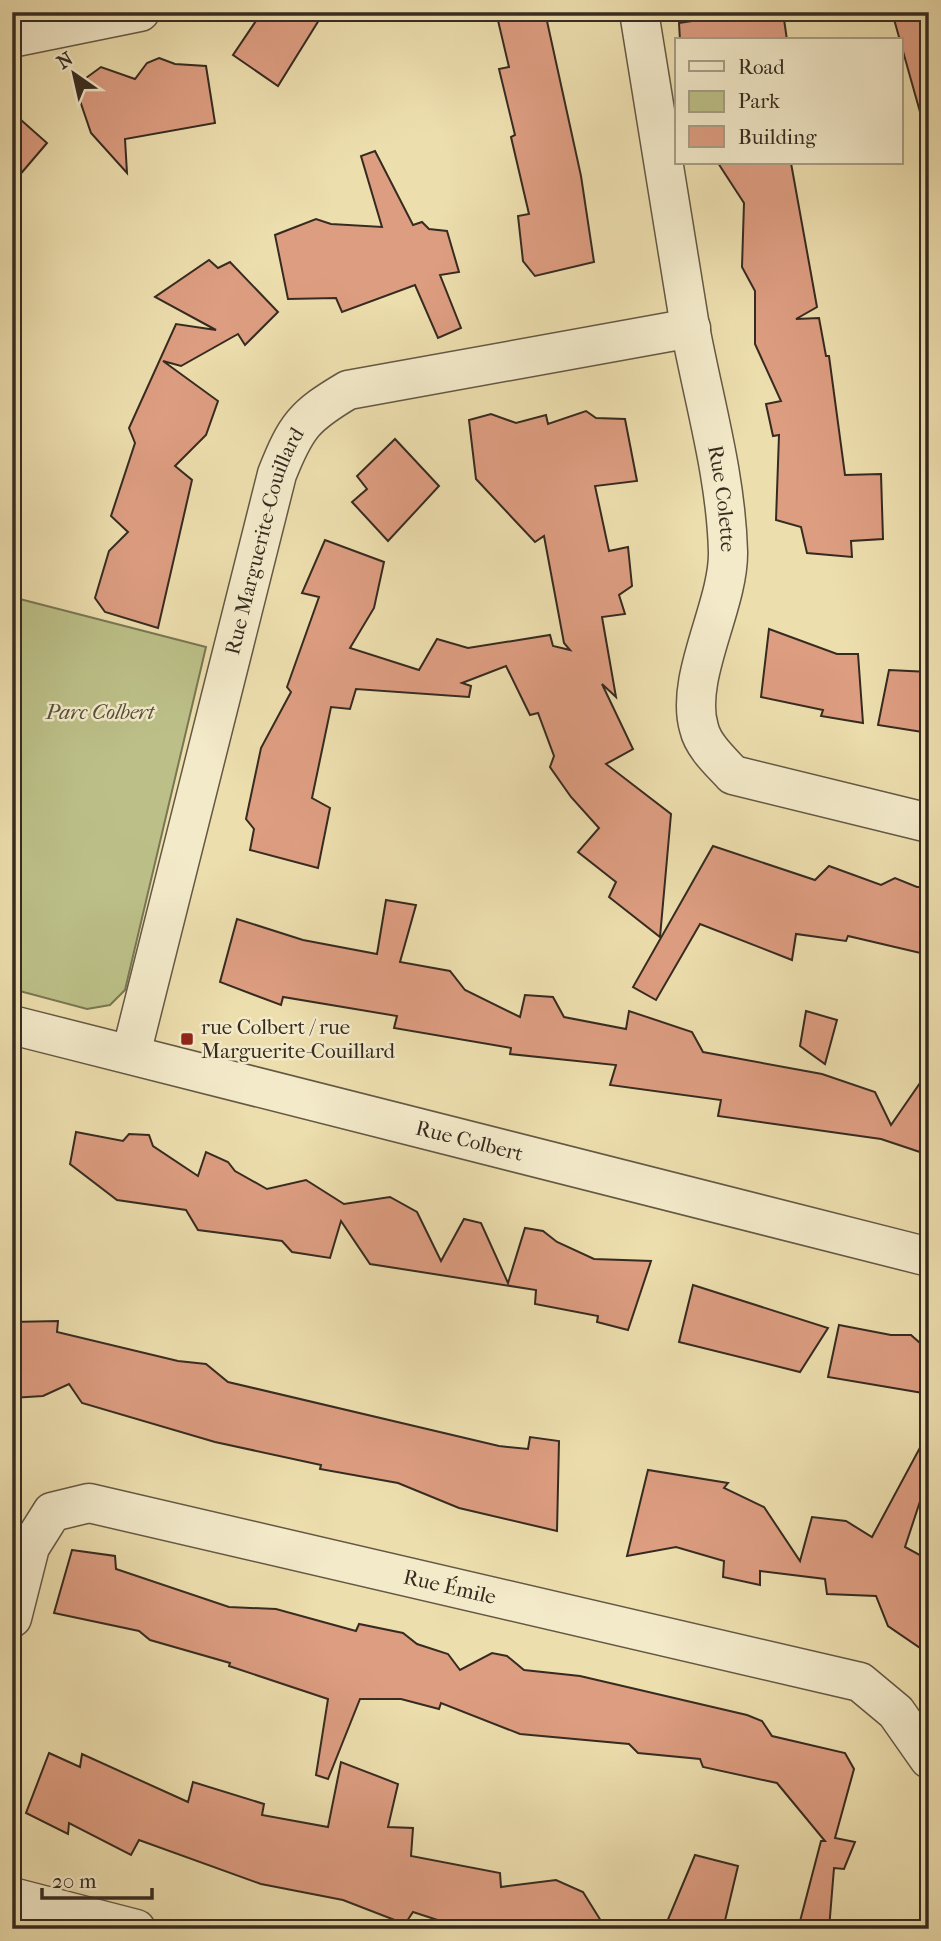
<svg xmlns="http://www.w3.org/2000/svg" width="941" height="1941" font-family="'IM FELL French Canon',serif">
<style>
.green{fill:#bcc088;stroke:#797654;stroke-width:2}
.building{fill:#dd9d81;stroke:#362b20;stroke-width:2}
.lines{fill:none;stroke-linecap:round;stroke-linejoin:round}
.minor-casing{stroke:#645844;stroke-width:41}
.minor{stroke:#f3eaca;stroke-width:38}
.poi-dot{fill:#8f2418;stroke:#f3eaca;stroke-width:2.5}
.labels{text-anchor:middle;stroke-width:5;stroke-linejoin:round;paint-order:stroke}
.street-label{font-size:21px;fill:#362b20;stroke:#f3eaca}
.park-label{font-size:21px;font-style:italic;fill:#58503a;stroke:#f3eaca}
.poi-label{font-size:21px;fill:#362b20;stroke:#f3eaca;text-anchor:start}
</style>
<rect width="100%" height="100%" fill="#eddeae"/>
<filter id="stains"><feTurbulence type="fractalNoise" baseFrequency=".00286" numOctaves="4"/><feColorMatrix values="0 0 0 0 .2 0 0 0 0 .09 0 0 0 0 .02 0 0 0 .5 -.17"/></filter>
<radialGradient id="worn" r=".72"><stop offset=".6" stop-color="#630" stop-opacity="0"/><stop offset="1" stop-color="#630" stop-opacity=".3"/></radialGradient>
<path class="green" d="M12,597l194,50 -81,343 -15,15 -23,4 -75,-20z"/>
<g class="building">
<path d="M262,12h62l-46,74 -45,-31z"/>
<path d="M496,12h49l36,164 13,86 -59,14 -12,-15 -5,-45 11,-2 -18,-77 4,-2 -16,-66 10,-2z"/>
<path d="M751,12h32l4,28h-107l-1,-17z"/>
<path d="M892,12h37v99l-9,1z"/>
<path d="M159,58l16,6 31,2 9,57 -90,16 2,34 -36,-40 -16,-47 26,-19 34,12 12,-16z"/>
<path d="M12,112l35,31 -35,41z"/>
<path d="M375,151l38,74 9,-3 7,7 18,2 12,41 -19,3 21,53 -23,10 -23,-53 -73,27 -6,-14 -48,1 -13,-64 41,-16 15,5 51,3 -21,-71z"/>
<path d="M718,163h73l26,144 -21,12 23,-1 7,38h3l16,119 36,-1 2,65 -32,2 1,16 -45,-4 -6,-26 -25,-7 3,-85 -6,1 -7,-32 15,-3 -26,-57v-53l-13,-24 2,-64z"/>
<path d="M209,260l9,8 12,-6 48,50 -33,33 -7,-11 -57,32 -18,-5 55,40 -12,34 -31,31 17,14 -34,148 -53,-16 -10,-14 14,-47 19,-19 -17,-16 24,-73 -6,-15 47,-104 40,6 -61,-33z"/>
<path d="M586,411l10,7 29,1 12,62 -42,5 14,65 19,-4 4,39 -13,9 6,19 -23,3 14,80 -14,-13 31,65 -27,15 65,50 -11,123 -51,-40 7,-15 -38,-30 21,-24 -28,-31 -21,-30 4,-11 -16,-43 -8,2 -24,-49 -44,17 9,3 -2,11 -113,-8 -6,20 -19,-2 -19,91 18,10 -12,60 -68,-18 4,-21 -8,-10 15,-71 30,-56 -4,-5 32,-90 -17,-4 23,-53 59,22 -10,46 -24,40 69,22 18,-31 31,9 82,-13 3,11 17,4 -6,-7 -20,-107 -9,6 -59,-63 -7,-59 22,-6 25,9 30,-8 2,9z"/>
<path d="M395,439l44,47 -51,55 -36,-39 15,-13 -10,-13z"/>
<path d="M769,629l68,25h21l5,69 -42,-7 2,-6 -62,-13z"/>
<path d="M889,670l40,2v61l-51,-8z"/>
<path d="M713,846l102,34 14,-14 52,19 14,-7 22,9h12v68l-81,-19 -2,5 -50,-7 -4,26 -92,-36 -44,76 -23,-13z"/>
<path d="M386,900l30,5 -16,57 50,9 15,19 55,27 5,-22 28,2 11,20 62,12 3,-18 63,21 11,20 119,22 53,18 16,33 38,-55v85l-48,-16 -163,-23 3,-16 -111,-15 6,-20 -106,-11 1,-6 -117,-20 3,-12 -114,-19 -2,8 -61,-23 17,-63 66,21 74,14z"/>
<path d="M806,1011l31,9 -12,44 -25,-18z"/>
<path d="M76,1132l47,9 6,-7 20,1 4,11 45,30 8,-24 22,10 7,9 32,18 39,-9 38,24 46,-7 27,15 24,49 23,-42 17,4 27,60 17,-55 18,3 14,11 37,17 57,2 -23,69 -31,-8 1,-6 -63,-12 1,-14 -166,-26 -29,-43 -11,37 -38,-6 -10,-11 -84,-11 -12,-20 -69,-10 -47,-36z"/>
<path d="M693,1285l135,43 -28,44 -121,-30z"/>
<path d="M58,1321l-1,11 121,29 28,3 22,18 271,64 29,3 2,-12 29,4 -2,90 -98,-23 -61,-25 -78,-14 1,-4 -106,-23 -133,-39 -13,-19 -26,12 -31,2v-76z"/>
<path d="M839,1325l52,10h20l18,16v43l-101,-17z"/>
<path d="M923,1442l6,3v29l-24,73 24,13v94l-41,-28 -12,-30 -49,-2 -2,-15 -65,-8v14l-37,-8 1,-16 -48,-14 -49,9 21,-86 80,13 -4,5 40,19 36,54 12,-44 34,4 26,16z"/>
<path d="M72,1550l43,6 1,13 113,38 47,2 80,22 3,-7 44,9 14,11 31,10 12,16 32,-17 15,3 17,14 56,6 167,39 15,6 10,15 73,17 9,16 -19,69 20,4 -11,27 -10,-1 -5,61h-31l23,-88h4l-48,-58 -74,-16 -3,-8 -62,-6 -9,-9 -109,-10 -79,-31 -2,6 -38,-10h-41l-32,80 -12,-4 12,-76 -99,-33 1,-3 -80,-23 -11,-9 -85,-18z"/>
<path d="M49,1753l31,14 2,-13 106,48 5,-20 71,22 -2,11 66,12 13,-65 57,22 -10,43 25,1 -2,28 89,17 1,14 55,-7 27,12 23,37h-141l-52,-17 -8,12 -62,-24 -82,-16 -122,-44 -8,15 -62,-32 -1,11 -42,-21z"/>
<path d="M695,1855l43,11 -15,63h-59z"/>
</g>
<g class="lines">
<defs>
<g id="minor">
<path id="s1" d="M639,12c18,105 33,210 51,315 14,75 36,148 38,225 1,53 -44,126 -29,176 4,18 22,34 34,47l196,48"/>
<path d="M12,38l128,-26"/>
<path id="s2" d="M12,1025l917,232"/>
<path id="s3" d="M131,1054l146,-580c19,-48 27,-58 71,-84l343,-62"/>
<path id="s4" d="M12,1618l18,-71 22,-35 37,-9 771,179 36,30 33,47"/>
<path d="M12,1897l124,32"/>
</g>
</defs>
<use href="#minor" class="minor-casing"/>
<use href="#minor" class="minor"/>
</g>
<rect class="poi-dot" x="180" y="1032" width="14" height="14" rx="3.5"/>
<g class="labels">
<g class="street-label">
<text dy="7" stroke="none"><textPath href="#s1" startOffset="494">Rue Colette</textPath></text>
<text dy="7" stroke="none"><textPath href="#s3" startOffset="530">Rue Marguerite-Couillard</textPath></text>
<text dy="7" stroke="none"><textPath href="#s2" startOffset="472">Rue Colbert</textPath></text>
<text dy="7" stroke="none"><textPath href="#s4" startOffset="523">Rue Émile</textPath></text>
</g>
<g class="park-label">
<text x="100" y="719">Parc Colbert</text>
</g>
<g class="poi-label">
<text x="201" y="1034">rue Colbert / rue<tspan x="201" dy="24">Marguerite-Couillard</tspan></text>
</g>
</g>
<rect width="941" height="1941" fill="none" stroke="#eddeae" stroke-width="42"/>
<rect x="14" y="14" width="913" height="1913" fill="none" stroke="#362b20" stroke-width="3.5"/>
<rect x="21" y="21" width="899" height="1899" fill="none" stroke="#362b20" stroke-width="2"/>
<rect x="675" y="38" width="228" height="126" fill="#f3eaca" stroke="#a79e86" stroke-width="2"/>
<rect x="689" y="61" width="35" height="10" fill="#f3eaca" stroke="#a79e86" stroke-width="2"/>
<text x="738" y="74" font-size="21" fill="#362b20">Road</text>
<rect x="689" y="91" width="35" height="21" fill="#bcc088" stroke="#a79e86" stroke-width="2"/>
<text x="738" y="108" font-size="21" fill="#362b20">Park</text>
<rect x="689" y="126" width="35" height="21" fill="#dd9d81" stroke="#a79e86" stroke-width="2"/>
<text x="738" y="144" font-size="21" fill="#362b20">Building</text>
<g transform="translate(74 74) rotate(326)" stroke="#f3eaca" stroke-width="5" paint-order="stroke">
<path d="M0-5L12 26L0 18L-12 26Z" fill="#362b20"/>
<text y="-10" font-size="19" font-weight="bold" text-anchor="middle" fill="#362b20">N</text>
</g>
<path d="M42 1888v10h110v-10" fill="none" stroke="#362b20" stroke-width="3.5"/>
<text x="52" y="1888" font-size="21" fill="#362b20" stroke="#f3eaca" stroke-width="5" paint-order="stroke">20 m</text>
<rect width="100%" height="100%" filter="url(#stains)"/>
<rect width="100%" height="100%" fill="url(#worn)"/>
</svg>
